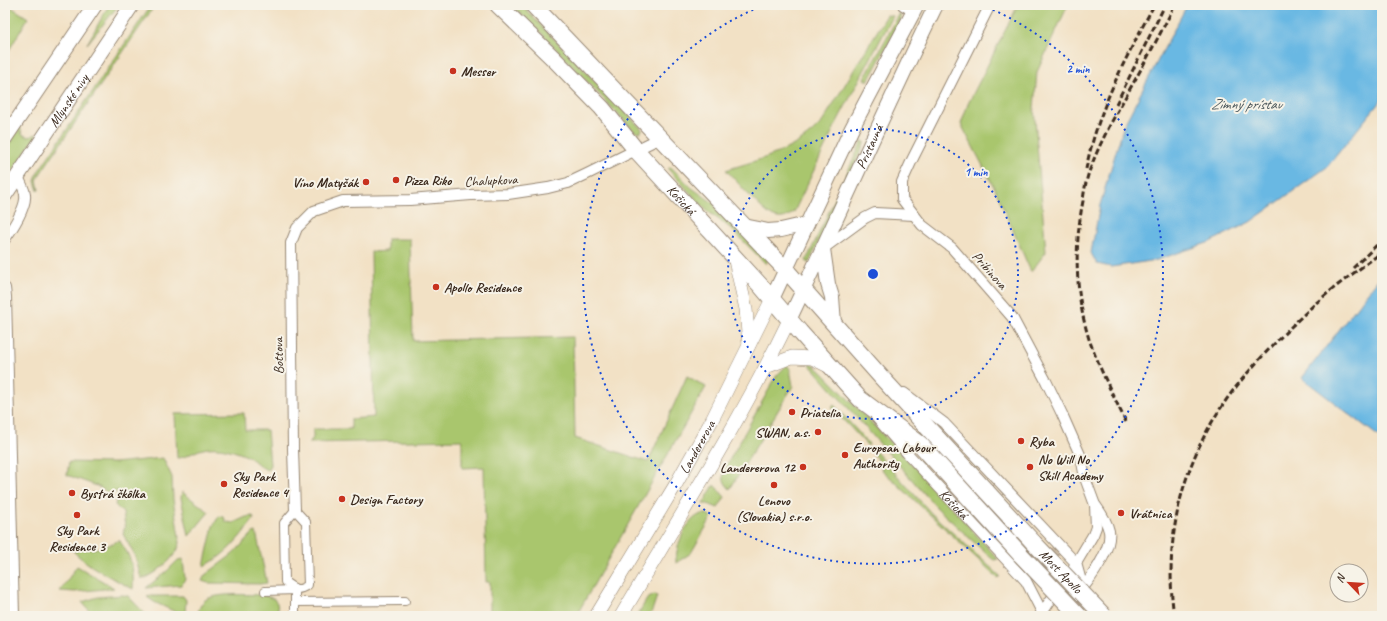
<svg xmlns="http://www.w3.org/2000/svg" width="1387" height="621" font-family="Caveat,sans-serif">
<style>
.green{fill:#a9c66d;stroke:#727846}
.water{fill:#69b8e3;stroke:#527180}
.lines{fill:none;stroke-linecap:round;stroke-linejoin:round}
.minor-tunnel{stroke:#cdbca4;stroke-width:10;stroke-dasharray:10 5;stroke-linecap:butt}
.pedestrian-casing{stroke:#968672;stroke-width:10}
.minor-casing{stroke:#968672;stroke-width:12}
.tertiary-casing{stroke:#968672;stroke-width:14}
.secondary-casing{stroke:#968672;stroke-width:16}
.primary-casing{stroke:#968672;stroke-width:18}
.pedestrian{stroke:#fff;stroke-width:8}
.minor{stroke:#fff;stroke-width:10}
.tertiary{stroke:#fff;stroke-width:13}
.secondary{stroke:#fff;stroke-width:14}
.primary{stroke:#fff;stroke-width:16}
.rail{stroke:#3b2a1e;stroke-width:3;stroke-dasharray:6 3;stroke-linecap:butt}
.primary-bridge-casing{stroke:#968672;stroke-width:18;stroke-linecap:butt}
.primary-bridge{stroke:#fff;stroke-width:16}
.ring{fill:none;stroke:#1d4ed8;stroke-width:2;stroke-dasharray:2 4}
.poi-dot{fill:#c8321e;stroke:#f7f3e8;stroke-width:1.5}
.labels{text-anchor:middle;stroke-width:4;stroke-linejoin:round;paint-order:stroke}
.poi-label{font-size:14px;font-weight:bold;fill:#3b2a1e;stroke:#f7f3e8;text-anchor:start}
.street-label{font-size:14px;fill:#3b2a1e;stroke:#f7f3e8}
.water-label{font-size:15px;font-style:italic;fill:#495559;stroke:#f7f3e8}
.centre{fill:#1d4ed8;stroke:#f7f3e8;stroke-width:2}
.ring-label{font-size:12px;text-anchor:middle;font-weight:bold;fill:#1d4ed8;stroke:#f7f3e8;stroke-width:4;stroke-linejoin:round;paint-order:stroke}
</style>
<rect width="100%" height="100%" fill="#f7f3e8"/>
<filter id="ink" filterUnits="userSpaceOnUse"><feTurbulence type="fractalNoise" baseFrequency=".025" numOctaves="2"/><feDisplacementMap in="SourceGraphic" scale="8" xChannelSelector="R" yChannelSelector="G"/><feConvolveMatrix kernelMatrix="1 2 1 2 8 2 1 2 1" color-interpolation-filters="sRGB"/></filter>
<filter id="wash" filterUnits="userSpaceOnUse"><feTurbulence type="fractalNoise" baseFrequency=".012" numOctaves="4" result="noise"/><feDisplacementMap in="SourceGraphic" scale="16" xChannelSelector="R" yChannelSelector="G"/><feGaussianBlur stdDeviation="0.9" result="paint"/><feColorMatrix in="noise" values="0 0 0 0 0 0 0 0 0 0 0 0 0 0 0 0 0 1.4 0 .05"/><feComposite in="paint" operator="in"/></filter>
<g filter="url(#wash)">
<rect width="100%" height="100%" fill="#f2e1c5"/>
<g class="green">
<path d="M5,5h3l20,13 -23,39z"/>
<path d="M109,5h10l-32,39z"/>
<path d="M151,5h4l-115,169 -3,6 2,10 -1,1 -3,-10 3,-9z"/>
<path d="M511,5h10l121,124 -1,3 -3,1 -4,-2 -92,-97z"/>
<path d="M1018,5h50l-31,67 -3,36 12,144 -15,20 -35,-81 -35,-67 7,-20z"/>
<path d="M900,13l1,7 -33,61 -4,-2z"/>
<path d="M887,15l6,1 -57,108 -42,88c-6,5 -12,8 -20,5 -11,-4 -38,-37 -48,-47 37,-12 70,-18 97,-49z"/>
<path d="M20,127l2,7c5,3 8,4 13,0l2,1 -32,47v-32z"/>
<path d="M862,141l3,1 -56,121 -3,-2z"/>
<path d="M671,167l21,21 20,14 56,58 -2,4 -37,-37 -23,-17 -38,-41z"/>
<path d="M387,239h23l3,102 160,-4 2,101 73,24 39,-86 19,11 -130,229h-86v-34h-4v-2l-2,-113 -22,1v-28l-153,3 4,-5v-9h38v-10l23,-2 -3,-165 16,-1z"/>
<path d="M809,364l5,1 8,7 107,110 69,77 -4,1 -4,-3 -53,-49z"/>
<path d="M787,365l3,4 3,17 -63,103c-7,-7 -8,-12 -5,-21l52,-93z"/>
<path d="M834,405l35,39 -1,2 -36,-38z"/>
<path d="M244,413l1,17h22l3,35 -3,5c-7,-3 -12,-9 -18,-13 -13,-6 -32,-12 -46,-8 -9,2 -17,9 -26,9l-2,-44z"/>
<path d="M876,452l55,61 69,63 -2,2 -117,-109 2,-4 -10,-11z"/>
<path d="M163,458l9,19 1,22 7,44 -3,8 -8,10 -13,11 -10,6h-5l-6,-22 -12,-22 2,-9 -2,-12 -8,-8 4,-14 -10,2 -12,-7 -30,-11 2,-13 45,1z"/>
<path d="M714,485l11,12 -7,11 -10,-4h-5z"/>
<path d="M182,492l27,20 -20,24 -8,-38z"/>
<path d="M702,514h5l5,3 -21,36 -15,10c-1,-15 10,-45 26,-49z"/>
<path d="M219,516l5,1 2,5 7,1 13,-6 7,-1 1,3c-14,18 -28,37 -50,47l9,-40z"/>
<path d="M256,532l11,51 -7,1 -52,-1 -6,-2 3,-6 28,-21 20,-21z"/>
<path d="M119,540c13,18 15,27 14,49 -21,-11 -43,-21 -60,-38 18,-3 30,-1 46,-11z"/>
<path d="M183,559l2,20 -4,6 -35,3 21,-17 11,-11z"/>
<path d="M5,563l4,4 1,49h-5z"/>
<path d="M77,566l37,22 -39,4 -15,-1z"/>
<path d="M123,595l5,1 19,20h-53l-12,-14 16,-5z"/>
<path d="M264,595l10,4 3,4 2,13h-82c1,-5 3,-11 7,-15 10,-9 45,-6 60,-6z"/>
<path d="M654,595l3,1 -5,15 -3,5h-12l10,-17z"/>
<path d="M150,596h33l3,4 -1,13 -3,2 -28,-13 -7,-5z"/>
</g>
<g class="water">
<path d="M1187,5h195v94l-55,68 -77,55 -40,20 -53,18 -46,7 -14,-3 -6,-11 9,-48 24,-80z"/>
<path d="M1382,274v165l-80,-61z"/>
</g>
</g>
<g filter="url(#ink)">
<g class="lines">
<path class="minor-tunnel" d="M1032,575l28,-28"/>
<defs>
<g id="pedestrian">
<path d="M295,510l11,12 2,63c-11,7 -13,4 -23,-3l-1,-59z"/>
<path d="M265,591l30,-1v26"/>
<path d="M295,602l110,-1"/>
</g>
<g id="minor">
<path d="M903,5l10,6"/>
<path d="M990,5l-78,155 -10,22v17l20,26 30,23 60,69 34,64 16,33 19,43 4,21 10,27 1,22 -3,8 -21,35"/>
<path d="M5,239c7,-10 22,-33 20,-45 -1,-6 -5,-12 -7,-18"/>
<path d="M824,248l41,-30 10,-5 39,2"/>
<path d="M5,288l1,9 8,319"/>
<path d="M904,393l40,30 132,140"/>
<path id="s1" d="M876,417l31,36 119,128 16,31"/>
<path d="M295,510l-2,-61 -2,-206 6,-15 17,-17 29,-10 67,-1 61,-5 37,-1 40,-6 20,-5 19,-9 73,-36"/>
<path d="M1076,563l7,25"/>
<path d="M1083,588c10,-13 29,-40 26,-57 -2,-9 -8,-18 -13,-25"/>
<path d="M1040,616l12,-18"/>
</g>
<g id="tertiary">
<path d="M734,256l12,53 3,36"/>
<path d="M766,367l26,-10 20,1 16,8"/>
<path id="s2" d="M596,616l80,-132 36,-64 60,-121"/>
<path d="M621,616c58,-98 119,-194 168,-296"/>
</g>
<g id="secondary">
<path d="M5,138l90,-133"/>
<path id="s3" d="M5,195l127,-190"/>
<path d="M744,226l24,5 13,-1 26,-6"/>
<path d="M823,249l5,35 4,13 2,26"/>
<path d="M772,299l80,-171 65,-123"/>
<path id="s4" d="M789,320c50,-105 96,-211 147,-315"/>
</g>
<g id="primary">
<path id="s5" d="M498,5l56,54 48,49 34,42 124,135 40,47 60,67 60,45 101,111"/>
<path d="M533,5l253,265 96,108 152,165"/>
</g>
</defs>
<use href="#pedestrian" class="pedestrian-casing"/>
<use href="#minor" class="minor-casing"/>
<use href="#tertiary" class="tertiary-casing"/>
<use href="#secondary" class="secondary-casing"/>
<use href="#primary" class="primary-casing"/>
<use href="#pedestrian" class="pedestrian"/>
<use href="#minor" class="minor"/>
<use href="#tertiary" class="tertiary"/>
<use href="#secondary" class="secondary"/>
<use href="#primary" class="primary"/>
<g class="rail">
<path d="M1116,104l49,-99"/>
<path d="M1086,169c12,-61 40,-111 68,-164"/>
<path d="M1353,268l29,-28"/>
<path d="M1126,422c-13,-27 -27,-54 -37,-83 -14,-45 -15,-92 -6,-138 1,-10 3,-20 6,-29 12,-33 29,-62 46,-92 14,-25 27,-50 40,-75"/>
<path d="M1174,616c-11,-79 9,-159 58,-224 23,-30 55,-62 83,-88 21,-19 45,-35 67,-52"/>
</g>
<defs>
<g id="primary-bridge">
<path id="s6" d="M1034,543l70,73"/>
<path d="M1021,555l58,61"/>
</g>
</defs>
<use href="#primary-bridge" class="primary-bridge-casing"/>
<use href="#primary-bridge" class="primary-bridge"/>
</g>
</g>
<g class="ring">
<circle cx="873" cy="274" r="145"/>
<path d="M982 5A290 290 0 1 1 764 5"/>
</g>
<g class="poi-dot">
<circle cx="453" cy="71" r="4"/>
<circle cx="396" cy="180" r="4"/>
<circle cx="366" cy="182" r="4"/>
<circle cx="436" cy="287" r="4"/>
<circle cx="792" cy="412" r="4"/>
<circle cx="818" cy="432" r="4"/>
<circle cx="1021" cy="441" r="4"/>
<circle cx="845" cy="455" r="4"/>
<circle cx="803" cy="467" r="4"/>
<circle cx="1030" cy="467" r="4"/>
<circle cx="224" cy="484" r="4"/>
<circle cx="774" cy="485" r="4"/>
<circle cx="72" cy="493" r="4"/>
<circle cx="342" cy="499" r="4"/>
<circle cx="1121" cy="513" r="4"/>
<circle cx="77" cy="515" r="4"/>
</g>
<g class="labels">
<g class="poi-label">
<text x="461" y="76">Messer</text>
<text x="404" y="185">Pizza Riko</text>
<text x="358" y="187" text-anchor="end">Víno Matyšák</text>
<text x="444" y="292">Apollo Residence</text>
<text x="800" y="417">Priatelia</text>
<text x="810" y="437" text-anchor="end">SWAN, a.s.</text>
<text x="1029" y="446">Ryba</text>
<text x="853" y="452">European Labour<tspan x="853" dy="16">Authority</tspan></text>
<text x="1038" y="464">No Will No<tspan x="1038" dy="16">Skill Academy</tspan></text>
<text x="795" y="472" text-anchor="end">Landererova 12</text>
<text x="232" y="481">Sky Park<tspan x="232" dy="16">Residence 4</tspan></text>
<text x="80" y="498">Bystrá škôlka</text>
<text x="350" y="504">Design Factory</text>
<text x="774" y="505" text-anchor="middle">Lenovo<tspan x="774" dy="16">(Slovakia) s.r.o.</tspan></text>
<text x="1129" y="518">Vrátnica</text>
<text x="77" y="535" text-anchor="middle">Sky Park<tspan x="77" dy="16">Residence 3</tspan></text>
</g>
<g class="street-label">
<text dy="5" stroke="none"><textPath href="#s3" startOffset="114">Mlynské nivy</textPath></text>
<text dy="5" stroke="none"><textPath href="#s4" startOffset="191">Prístavná</textPath></text>
<text transform="translate(491 180) rotate(-3)" y="5">Chalupkova</text>
<text dy="5" stroke="none"><textPath href="#s5" startOffset="268">Košická</textPath></text>
<text transform="translate(990 270) rotate(49)" y="5">Pribinova</text>
<text transform="translate(278 356) rotate(-91)" y="5">Bottova</text>
<text dy="5" stroke="none"><textPath href="#s2" startOffset="197">Landererova</textPath></text>
<text dy="5" stroke="none"><textPath href="#s1" startOffset="117">Košická</textPath></text>
<text dy="5" stroke="none"><textPath href="#s6" startOffset="39">Most Apollo</textPath></text>
</g>
<g class="water-label">
<text x="1246" y="109">Zimný prístav</text>
</g>
</g>
<circle cx="873" cy="274" r="6" class="centre"/>
<g class="ring-label">
<text x="1078" y="73">2 min</text>
<text x="976" y="176">1 min</text>
</g>
<rect width="1387" height="621" fill="none" stroke="#f7f3e8" stroke-width="20"/>
<g transform="translate(1349 583) rotate(295)"><circle r="19" fill="#f7f3e8" stroke="#aca397"/>
<path d="M0-3L7 15L0 10L-7 15Z" fill="#c8321e"/>
<text y="-6" font-size="11" font-weight="bold" text-anchor="middle" fill="#3b2a1e">N</text>
</g>
</svg>
